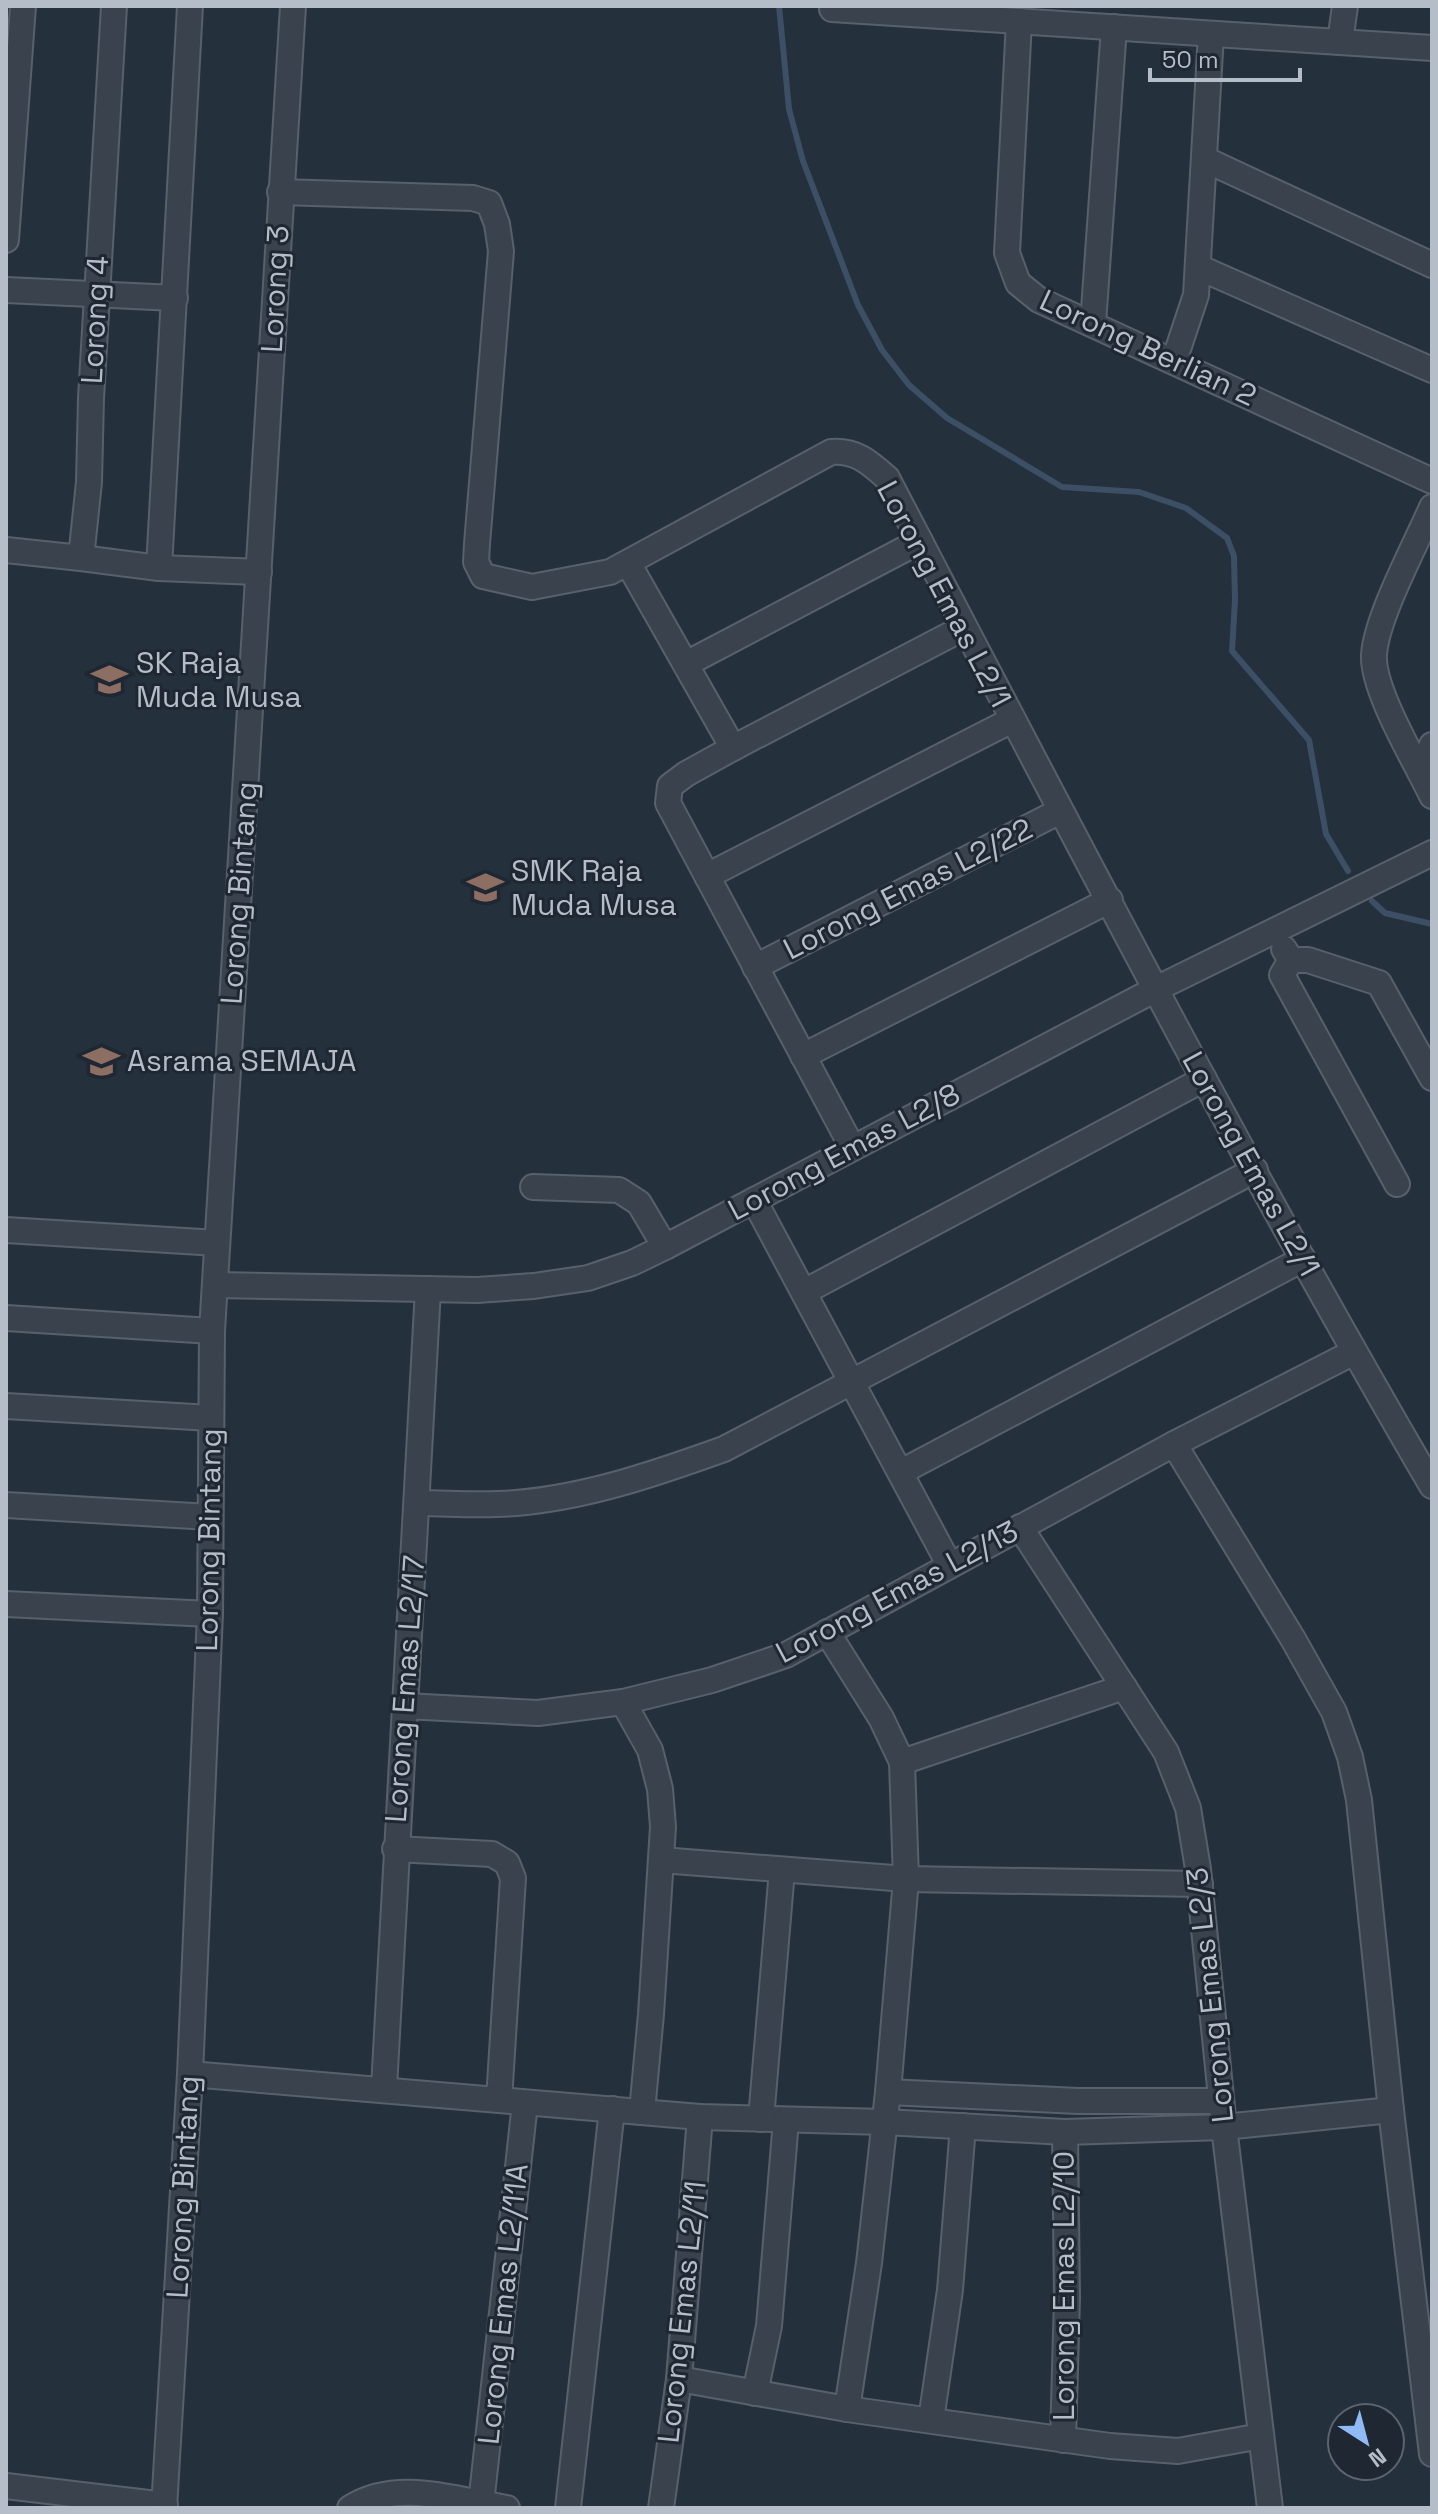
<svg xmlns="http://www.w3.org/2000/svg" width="1438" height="2514" font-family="'Space Grotesk',sans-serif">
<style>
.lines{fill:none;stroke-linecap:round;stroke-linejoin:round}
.stream{stroke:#3c4f65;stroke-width:6}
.minor-casing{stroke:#57606b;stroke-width:28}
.minor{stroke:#39424d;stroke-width:24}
.labels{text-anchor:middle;stroke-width:6;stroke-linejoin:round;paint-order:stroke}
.street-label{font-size:30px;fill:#b5bdc8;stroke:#1e2732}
.poi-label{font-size:30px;fill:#b5bdc8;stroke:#1e2732;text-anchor:start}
</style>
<rect width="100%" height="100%" fill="#25303d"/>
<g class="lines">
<g class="stream">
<path d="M779,6l10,103 14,52 55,144 24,45 27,35 38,33 115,69 77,5 47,16 41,30 7,18 1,44 -3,51 77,89 17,94 22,37"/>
<path d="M1372,901l13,12 47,11"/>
</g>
<defs>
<g id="minor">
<path d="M832,9l600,39"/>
<path d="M1019,21l-12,232 11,30 21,17 393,181"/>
<path d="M1340,42l5,-36"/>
<path d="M1204,159l228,106"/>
<path d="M280,192l193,6 16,5 8,21 4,27 -24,293 -1,18 7,14 49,11 78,-15 221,-120c25,-2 38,10 56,26 177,339 352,678 545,1008"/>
<path d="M6,240l17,-234"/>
<path d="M1198,267l234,103"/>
<path d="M6,290l169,8"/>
<path d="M1093,324l21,-297"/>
<path d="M1174,361l22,-66 15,-261"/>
<path d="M1432,507c-16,37 -56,111 -58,148 -2,35 42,107 58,141"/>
<path d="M6,550l75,8 8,-76 2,-84 23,-392"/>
<path d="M81,558l78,10 100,4"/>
<path d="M628,563l105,185"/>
<path d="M159,568l31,-562"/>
<path d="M686,664l234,-123"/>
<path d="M1420,771l12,-26"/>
<path d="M707,876l305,-156"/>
<path d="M1284,949l7,11h17l71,23 53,95"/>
<path d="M1291,960l-9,15 115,209"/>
<path d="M755,967l305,-156"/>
<path d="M803,1056l307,-156"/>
<path d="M852,1147l-184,-344 2,-17 16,-12 47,-26 230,-120"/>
<path d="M533,1187l86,3 20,13 26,44"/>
<path d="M754,1200l195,364"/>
<path d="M6,1230l211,13"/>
<path d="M215,1285l262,5 57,-4 54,-8 44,-15 33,-16 491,-258 276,-136"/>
<path d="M804,1292l400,-213"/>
<path d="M6,1318l206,13"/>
<path d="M6,1406l205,12"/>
<path d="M1174,1444l119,195 41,73 16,45 9,43 32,310 41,344"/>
<path d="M901,1472l402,-213"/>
<path d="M417,1503c32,0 66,3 99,0 72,-6 141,-30 208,-54l531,-279"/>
<path d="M6,1505l204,12"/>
<path d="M1020,1527l146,225 22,56 10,61 26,258 46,381"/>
<path d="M6,1604l204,10"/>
<path d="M827,1632l54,86 21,44 4,117 -18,213 -19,171 -22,146"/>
<path d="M623,1702l27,48 10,39 3,38 -12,187 -9,98"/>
<path d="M405,1706l133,7 85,-11 89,-22 74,-25 388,-211 180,-92"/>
<path d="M902,1762l222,-75"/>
<path d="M395,1849l97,5 15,9 6,15 -14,222"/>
<path d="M661,1860l245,19 294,5"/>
<path d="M190,2074l510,43 185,5 180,10 159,-5 167,-17"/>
<path d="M384,2088l44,-799"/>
<path d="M888,2092l190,9h143"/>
<path d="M761,2119l21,-249"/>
<path d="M679,2379l168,30 263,37 68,5 83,-15"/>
<path d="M755,2393l14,-67 17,-206"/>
<path d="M931,2420l19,-130 13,-164"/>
<path d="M1063,2440l4,-142 -2,-166"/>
<path d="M6,2486l159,19"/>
<path d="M481,2504l44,-401"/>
<path d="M164,2508l26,-434 20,-460 2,-283 81,-1325"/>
<path d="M350,2508c47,-30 106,-8 157,0"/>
<path d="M568,2508l44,-399"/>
<path d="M661,2508l18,-129 21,-262"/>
</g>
</defs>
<use href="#minor" class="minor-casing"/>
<use href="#minor" class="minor"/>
</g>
<defs>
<symbol id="school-bare" viewBox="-9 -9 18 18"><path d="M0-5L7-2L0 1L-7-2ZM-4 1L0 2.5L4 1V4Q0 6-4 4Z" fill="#8d6e63" stroke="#1e2732" stroke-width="2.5" paint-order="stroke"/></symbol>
</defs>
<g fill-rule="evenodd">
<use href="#school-bare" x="84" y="654" width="51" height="51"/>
<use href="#school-bare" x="460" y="862" width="51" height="51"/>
<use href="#school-bare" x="76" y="1036" width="51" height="51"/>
</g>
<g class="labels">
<g class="street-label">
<text transform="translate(275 289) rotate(-87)" y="10">Lorong 3</text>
<text transform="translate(95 320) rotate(-87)" y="10">Lorong 4</text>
<text transform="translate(1148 348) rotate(25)" y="10">Lorong Berlian 2</text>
<text transform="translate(944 594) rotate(62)" y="10">Lorong Emas L2/1</text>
<text transform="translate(908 889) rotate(-27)" y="10">Lorong Emas L2/22</text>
<text transform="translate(239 893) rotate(-86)" y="10">Lorong Bintang</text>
<text transform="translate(844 1152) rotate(-28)" y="10">Lorong Emas L2/8</text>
<text transform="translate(1251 1164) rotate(61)" y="10">Lorong Emas L2/1</text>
<text transform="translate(209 1540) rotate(-89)" y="10">Lorong Bintang</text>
<text transform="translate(897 1592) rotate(-28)" y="10">Lorong Emas L2/13</text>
<text transform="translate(405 1689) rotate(-86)" y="10">Lorong Emas L2/17</text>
<text transform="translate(1210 1995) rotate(-96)" y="10">Lorong Emas L2/3</text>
<text transform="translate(183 2187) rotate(-87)" y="10">Lorong Bintang</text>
<text transform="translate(1064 2286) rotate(-90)" y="10">Lorong Emas L2/10</text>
<text transform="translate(503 2304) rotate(-84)" y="10">Lorong Emas L2/11A</text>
<text transform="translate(682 2312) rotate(-84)" y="10">Lorong Emas L2/11</text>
</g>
<g class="poi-label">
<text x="136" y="673">SK Raja<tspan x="136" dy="34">Muda Musa</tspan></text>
<text x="511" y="881">SMK Raja<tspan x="511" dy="34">Muda Musa</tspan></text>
<text x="127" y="1071">Asrama SEMAJA</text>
</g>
</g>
<rect width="1438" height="2514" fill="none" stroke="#b5bdc8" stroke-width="16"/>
<g transform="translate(1366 2442) rotate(144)"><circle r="38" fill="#1e2732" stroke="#5a636e" stroke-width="2"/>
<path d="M0-6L14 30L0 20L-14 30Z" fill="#90baf3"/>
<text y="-12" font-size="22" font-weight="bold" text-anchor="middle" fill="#b5bdc8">N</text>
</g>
<path d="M1150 68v12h150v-12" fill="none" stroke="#b5bdc8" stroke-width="4"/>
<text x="1162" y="68" font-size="24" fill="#b5bdc8" stroke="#1e2732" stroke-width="6" paint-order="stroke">50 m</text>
</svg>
